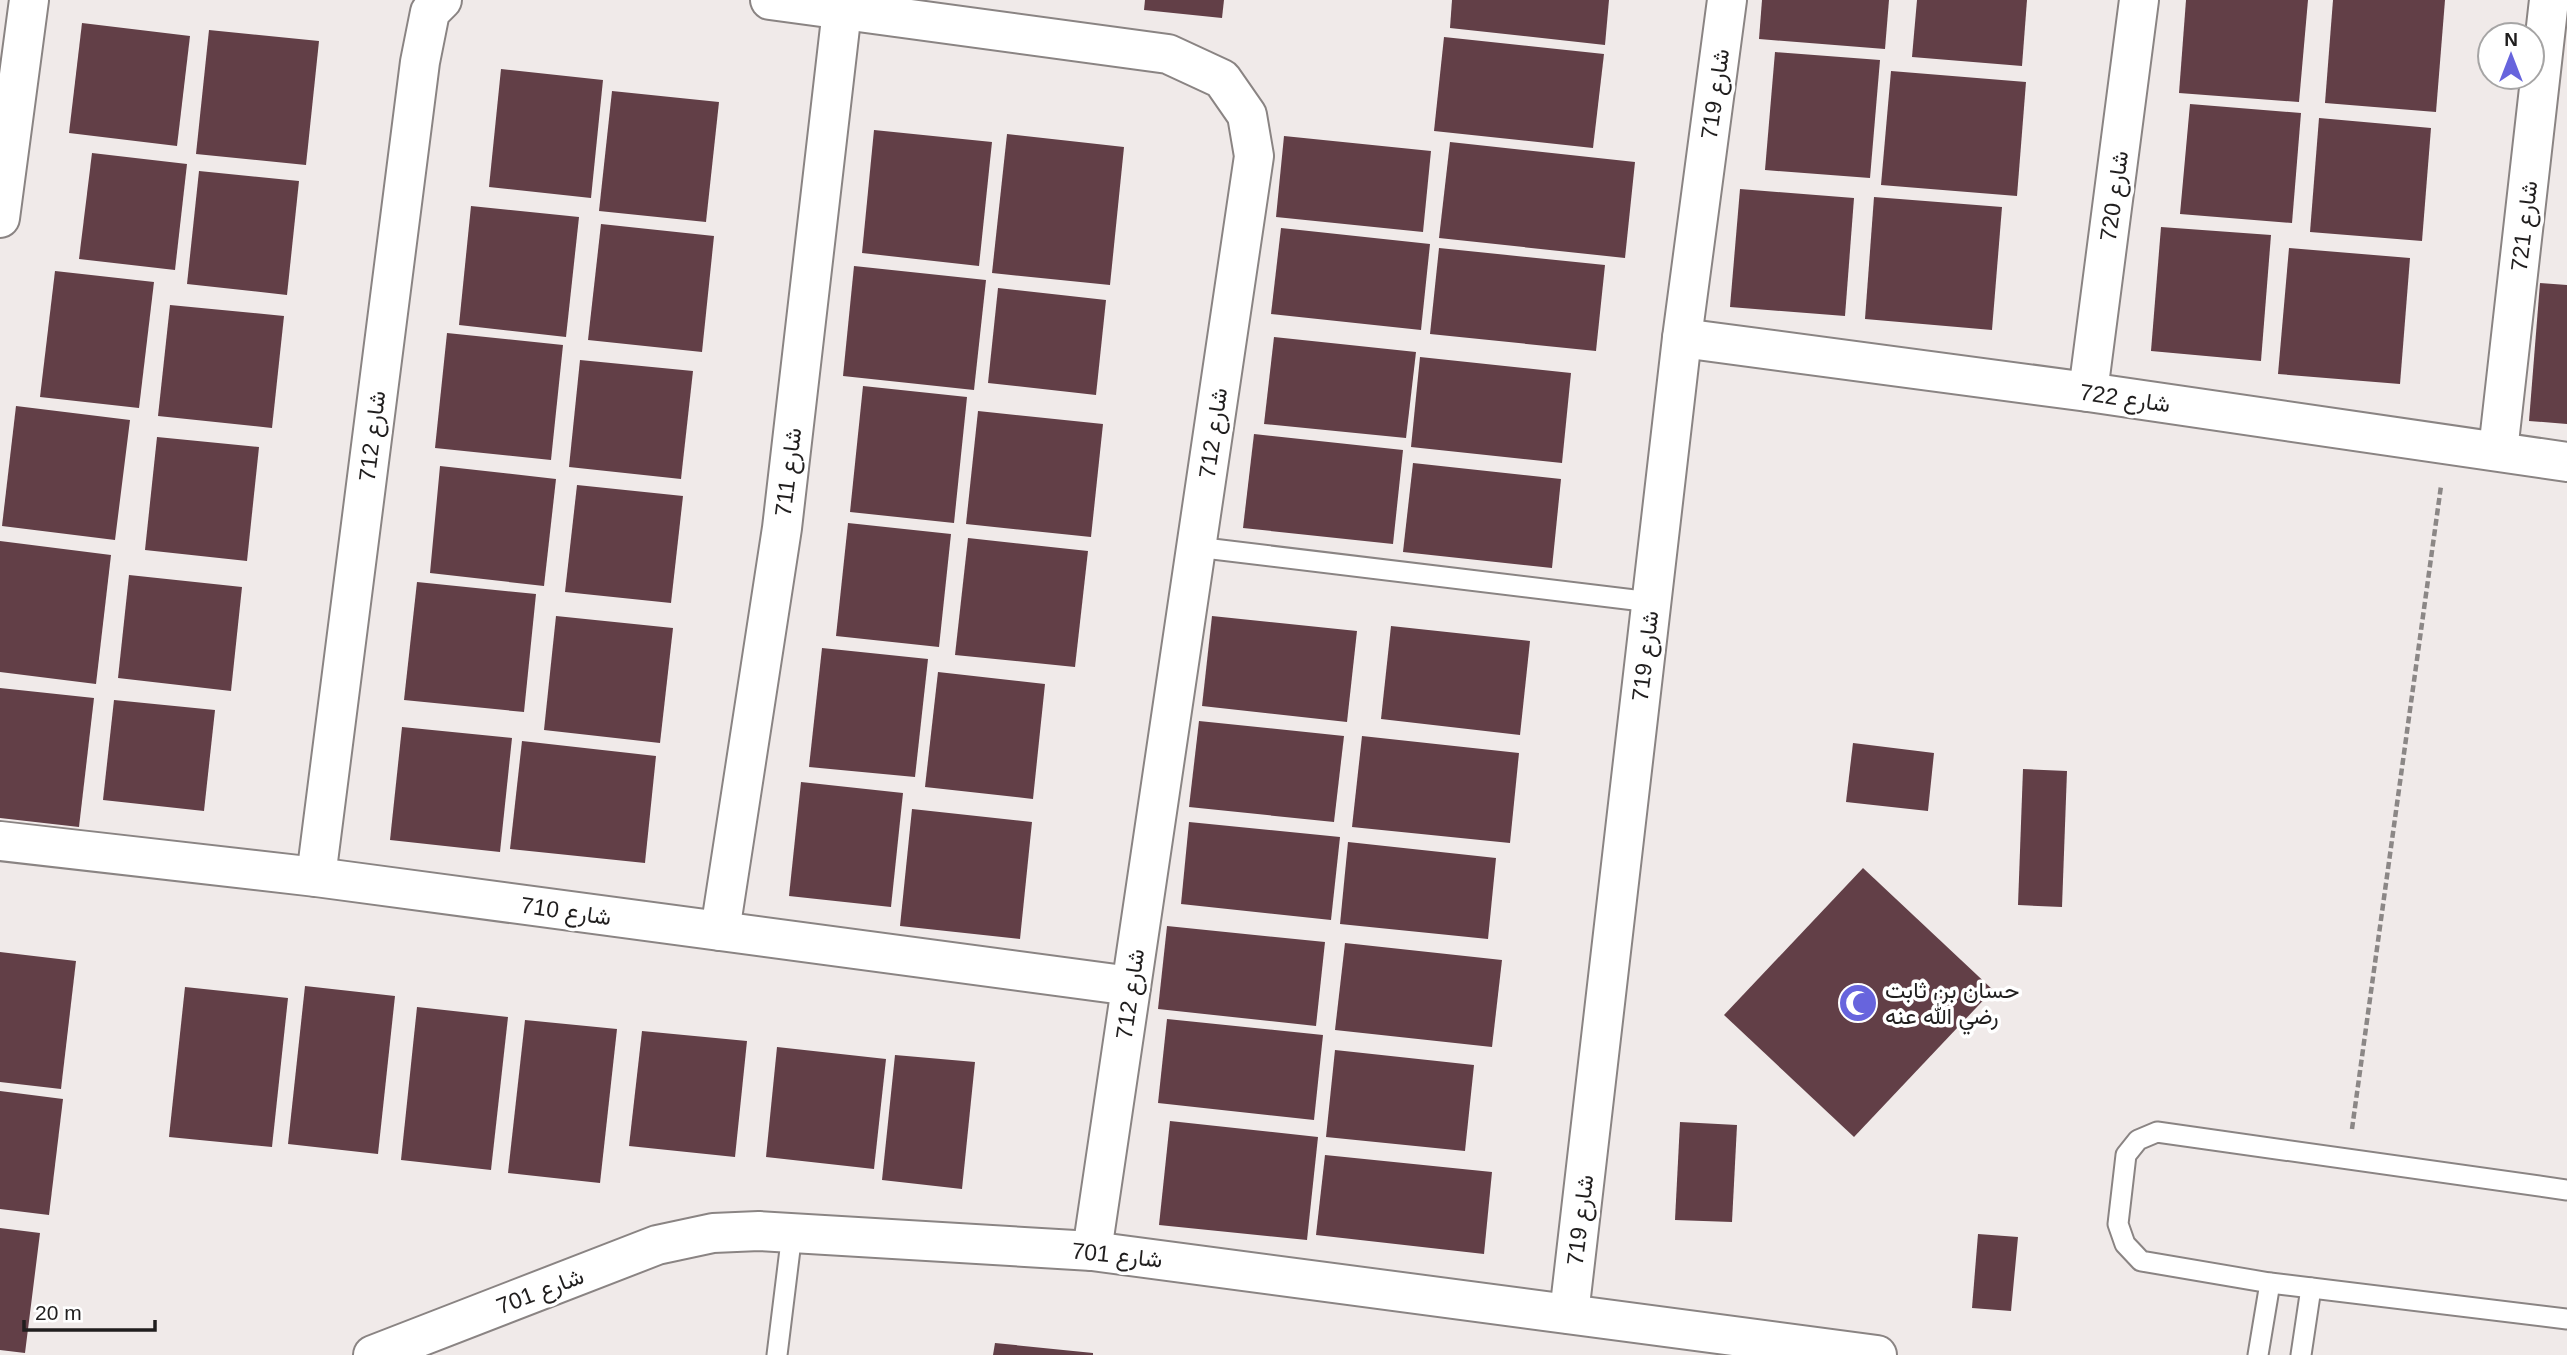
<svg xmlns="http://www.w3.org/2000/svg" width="2567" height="1355" font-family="Helvetica,Vazirmatn,sans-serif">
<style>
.building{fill:#623f47}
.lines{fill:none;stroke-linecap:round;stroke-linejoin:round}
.lane-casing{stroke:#8a8483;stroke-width:23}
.street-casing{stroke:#8a8483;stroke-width:42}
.path{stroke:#8b8786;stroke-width:4.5;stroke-dasharray:7 3.5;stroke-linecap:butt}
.lane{stroke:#fff;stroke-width:19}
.street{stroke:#fff;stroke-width:38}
.labels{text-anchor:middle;stroke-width:7;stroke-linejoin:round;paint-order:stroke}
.street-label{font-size:23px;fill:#201e1e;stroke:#fff}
.poi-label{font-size:23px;fill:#201e1e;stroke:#fff;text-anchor:start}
</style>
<rect width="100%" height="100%" fill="#f0eae9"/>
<g class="building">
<path d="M1145,0h79l-2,18 -78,-8z"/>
<path d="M1452,0h157l-4,45 -155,-17z"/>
<path d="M1762,0h127l-4,49 -126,-10z"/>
<path d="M1917,0h110l-5,66 -110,-9z"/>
<path d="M2186,0h122l-9,102 -120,-9z"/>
<path d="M2333,0h112l-9,112 -111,-9z"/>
<path d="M82,23l108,13 -13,110 -108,-13z"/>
<path d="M209,30l110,11 -13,124 -110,-11z"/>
<path d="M1444,37l160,17 -11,94 -159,-17z"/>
<path d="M1775,52l105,8 -10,118 -105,-8z"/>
<path d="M501,69l102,11 -12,118 -102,-11z"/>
<path d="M1891,71l135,11 -9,114 -136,-11z"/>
<path d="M612,91l107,11 -13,120 -107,-11z"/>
<path d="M2190,104l111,9 -9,110 -112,-9z"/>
<path d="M2319,118l112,10 -9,113 -112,-9z"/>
<path d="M874,130l118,12 -13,124 -117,-13z"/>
<path d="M1007,134l117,13 -14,138 -118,-12z"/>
<path d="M1284,136l147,15 -8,81 -147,-15z"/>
<path d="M1450,142l185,20 -10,96 -186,-20z"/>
<path d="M92,153l95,11 -12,106 -96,-11z"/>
<path d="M199,171l100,10 -12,114 -100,-11z"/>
<path d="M1740,189l114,9 -9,118 -115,-9z"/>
<path d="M1874,197l128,10 -10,123 -127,-11z"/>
<path d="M471,206l108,11 -13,120 -107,-12z"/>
<path d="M601,224l113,12 -12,116 -114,-12z"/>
<path d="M2161,227l110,8 -10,126 -110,-10z"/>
<path d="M1281,228l149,16 -9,86 -150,-16z"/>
<path d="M1439,248l166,17 -9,86 -166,-17z"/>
<path d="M2289,248l121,10 -10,126 -122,-10z"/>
<path d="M854,266l132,14 -12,110 -131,-14z"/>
<path d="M55,271l99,11 -15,126 -99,-11z"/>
<path d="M2540,283l27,2v139l-38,-3z"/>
<path d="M998,288l108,12 -10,95 -108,-12z"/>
<path d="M170,305l114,11 -12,112 -114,-12z"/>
<path d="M447,333l116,12 -12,115 -116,-12z"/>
<path d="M1274,337l142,15 -10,86 -142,-14z"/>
<path d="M1420,357l151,16 -9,90 -151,-16z"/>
<path d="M580,360l113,11 -12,108 -112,-12z"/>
<path d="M863,386l104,11 -13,126 -104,-11z"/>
<path d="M16,406l114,14 -15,120 -113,-14z"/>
<path d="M978,411l125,13 -12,113 -125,-13z"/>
<path d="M1254,434l149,16 -10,94 -150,-16z"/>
<path d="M157,437l102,10 -12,114 -102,-11z"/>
<path d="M1413,463l148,16 -9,89 -149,-16z"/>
<path d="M440,466l116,13 -12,107 -114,-13z"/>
<path d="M577,485l106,11 -12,107 -106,-11z"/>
<path d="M848,523l103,11 -12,113 -103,-11z"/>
<path d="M968,538l120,13 -13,116 -120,-12z"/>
<path d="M0,541l111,14 -15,129 -96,-12z"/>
<path d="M129,575l113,12 -11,104 -113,-13z"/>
<path d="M417,582l119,12 -12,118 -120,-12z"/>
<path d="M556,616l117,12 -13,115 -116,-13z"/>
<path d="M1212,616l145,15 -10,91 -145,-16z"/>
<path d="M1391,626l139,15 -10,94 -139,-16z"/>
<path d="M822,648l106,11 -13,118 -106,-10z"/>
<path d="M938,672l107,12 -12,115 -108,-12z"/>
<path d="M0,688l94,10 -15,129 -79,-9z"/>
<path d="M114,700l101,10 -11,101 -101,-11z"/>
<path d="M1199,721l145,15 -10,86 -145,-15z"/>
<path d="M402,727l110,11 -12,114 -110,-12z"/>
<path d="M1362,736l157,17 -9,90 -158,-16z"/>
<path d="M522,741l134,15 -11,107 -135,-14z"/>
<path d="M1853,743l81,10 -6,58 -82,-9z"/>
<path d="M2023,769l44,2 -5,136 -44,-2z"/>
<path d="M801,782l102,11 -12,114 -102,-11z"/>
<path d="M912,809l120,13 -12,117 -120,-13z"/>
<path d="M1189,822l151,15 -9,83 -150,-16z"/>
<path d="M1348,842l148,16 -8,81 -148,-15z"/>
<path d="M1863,868l130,122 -139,147 -130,-122z"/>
<path d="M1167,926l158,16 -9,84 -158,-17z"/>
<path d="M1345,943l157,17 -10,87 -157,-17z"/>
<path d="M0,952l76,9 -15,128 -61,-7z"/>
<path d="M305,986l90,10 -17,158 -90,-10z"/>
<path d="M185,987l103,11 -16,149 -103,-10z"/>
<path d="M417,1007l91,10 -17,153 -90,-10z"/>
<path d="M1167,1019l156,16 -9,85 -156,-17z"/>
<path d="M525,1020l92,9 -17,154 -92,-10z"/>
<path d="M642,1031l105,10 -12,116 -106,-11z"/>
<path d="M777,1047l109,12 -12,110 -108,-12z"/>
<path d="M1335,1050l139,15 -9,86 -139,-14z"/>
<path d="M895,1055l80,7 -13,127 -80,-9z"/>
<path d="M0,1091l63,8 -14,116 -49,-6z"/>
<path d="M1170,1121l148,16 -11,103 -148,-15z"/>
<path d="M1680,1122l57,3 -5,97 -57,-2z"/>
<path d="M1325,1155l167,17 -8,82 -168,-19z"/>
<path d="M0,1228l40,5 -15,120 -25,-3z"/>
<path d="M1978,1234l40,3 -7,74 -39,-3z"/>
<path d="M995,1343l98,10v2h-100z"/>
</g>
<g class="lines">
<defs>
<g id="lane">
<path d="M1196,547l455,55"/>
<path d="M2567,1190l-410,-58 -19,8 -12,15 -8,69 7,20 16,17 129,22 297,36"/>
<path d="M777,1355l15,-122"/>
<path d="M2258,1355l12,-72"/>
<path d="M2301,1355l10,-67"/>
</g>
<g id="street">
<path d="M770,0l398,54 54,25 25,36 7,41 -162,1095"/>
<path d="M0,218l29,-218"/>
<path d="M1682,338l406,54 479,70"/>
<path d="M2088,392l51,-392"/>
<path d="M2498,451l51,-451"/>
<path d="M0,841l316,36 815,109"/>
<path d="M316,877l104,-815 10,-50 12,-12"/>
<path d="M720,931l62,-403 60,-518"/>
<path d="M1569,1314l113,-976 45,-338"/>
<path d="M373,1355l284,-110 56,-12 46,-2 333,20 785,104"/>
</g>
</defs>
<use href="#lane" class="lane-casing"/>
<use href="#street" class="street-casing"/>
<path class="path" d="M2352,1129l89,-643"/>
<use href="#lane" class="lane"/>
<use href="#street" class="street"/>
</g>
<defs>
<symbol id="mosque-disc" viewBox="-11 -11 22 22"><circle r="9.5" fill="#6764dd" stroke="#fff"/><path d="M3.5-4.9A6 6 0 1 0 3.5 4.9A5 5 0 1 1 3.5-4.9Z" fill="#fff"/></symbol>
</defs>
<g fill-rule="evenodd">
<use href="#mosque-disc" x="1836" y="981" width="44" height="44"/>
</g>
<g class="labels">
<g class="street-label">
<text transform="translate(1715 94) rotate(-82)" y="8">شارع 719</text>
<text transform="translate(2114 196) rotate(-82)" y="8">شارع 720</text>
<text transform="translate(2524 226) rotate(-83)" y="8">شارع 721</text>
<text transform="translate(2125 398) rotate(8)" y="8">شارع 722</text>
<text transform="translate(1213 433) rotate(-82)" y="8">شارع 712</text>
<text transform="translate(372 436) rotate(-83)" y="8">شارع 712</text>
<text transform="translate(788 472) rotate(-83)" y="8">شارع 711</text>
<text transform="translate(1645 656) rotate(-83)" y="8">شارع 719</text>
<text transform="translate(566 911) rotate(8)" y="8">شارع 710</text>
<text transform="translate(1130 994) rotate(-82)" y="8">شارع 712</text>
<text transform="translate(1580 1220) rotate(-83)" y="8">شارع 719</text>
<text transform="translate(1117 1255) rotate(6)" y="8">شارع 701</text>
<text transform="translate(540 1291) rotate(-21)" y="8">شارع 701</text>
</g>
<g class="poi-label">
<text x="1885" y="998">حسان بن ثابت<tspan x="1885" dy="26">رضي الله عنه</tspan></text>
</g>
</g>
<g transform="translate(2511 56)"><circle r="33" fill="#ffffff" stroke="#a6a5a5" stroke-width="2"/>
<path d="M0-5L12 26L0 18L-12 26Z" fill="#6764dd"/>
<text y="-10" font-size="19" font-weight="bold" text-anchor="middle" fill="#201e1e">N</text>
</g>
<path d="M24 1320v10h131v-10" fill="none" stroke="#201e1e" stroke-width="3.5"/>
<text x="35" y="1320" font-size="21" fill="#201e1e" stroke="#ffffff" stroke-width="5" paint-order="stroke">20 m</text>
</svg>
